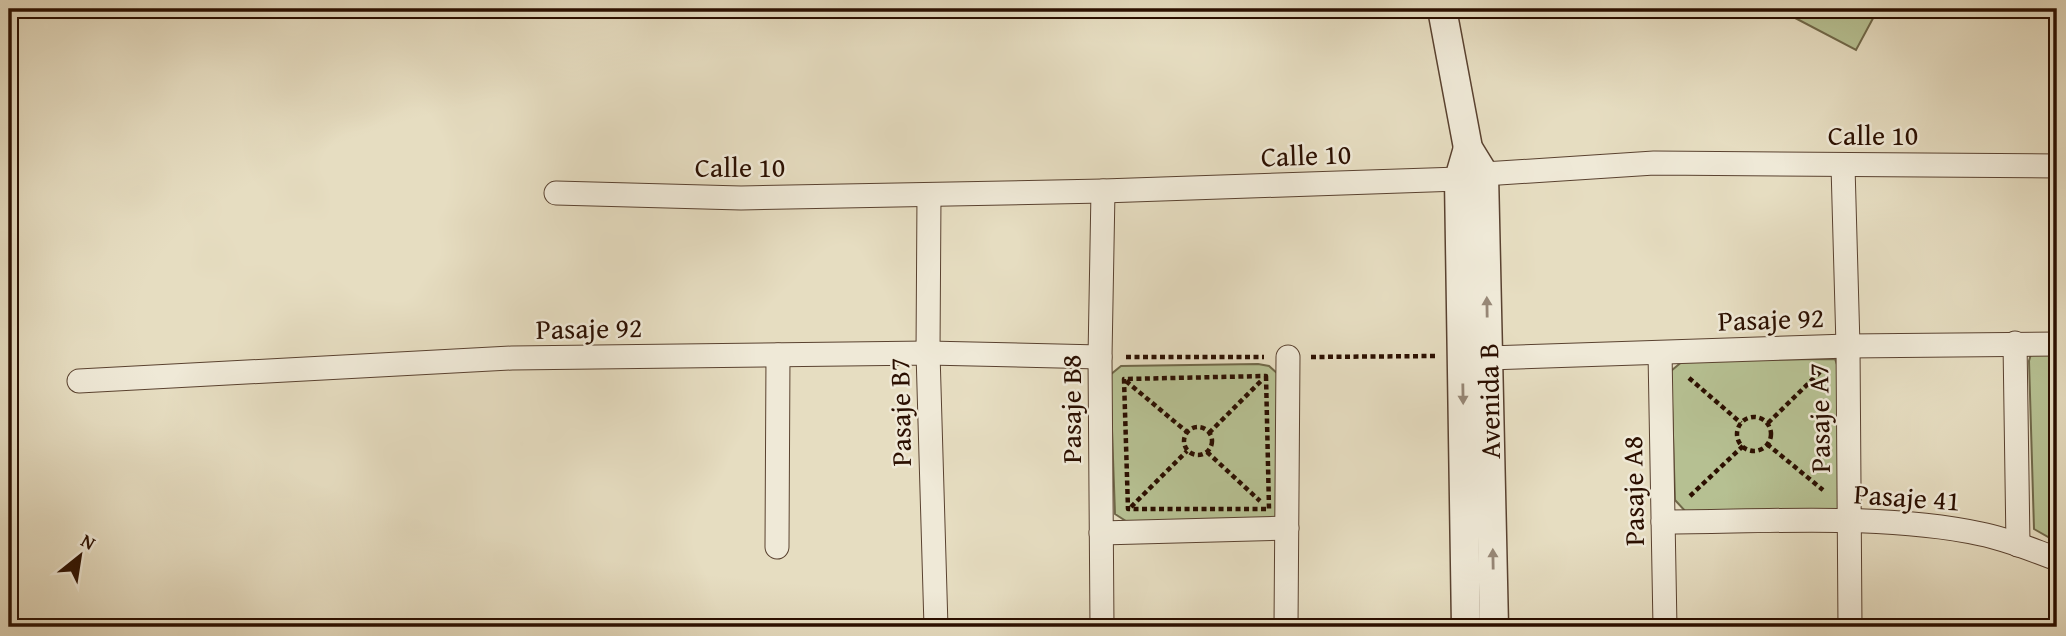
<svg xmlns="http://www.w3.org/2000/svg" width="2066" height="636" font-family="'Gentium Book Plus',serif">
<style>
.green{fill:#b6c092;stroke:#706849;stroke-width:2}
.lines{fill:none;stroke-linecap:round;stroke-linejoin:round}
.minor-casing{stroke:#5a4230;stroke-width:25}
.tertiary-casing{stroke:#5a4230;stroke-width:31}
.path{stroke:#2b0f00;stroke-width:4.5;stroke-dasharray:5 3.5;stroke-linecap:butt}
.minor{stroke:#efe9d7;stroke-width:23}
.tertiary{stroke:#efe9d7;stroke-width:28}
.oneway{fill:#978776}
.labels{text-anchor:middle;stroke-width:5;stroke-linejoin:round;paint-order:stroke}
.street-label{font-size:28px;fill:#2b0f00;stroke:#efe9d7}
</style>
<rect width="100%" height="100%" fill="#e6ddc1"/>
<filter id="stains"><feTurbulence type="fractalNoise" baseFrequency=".00286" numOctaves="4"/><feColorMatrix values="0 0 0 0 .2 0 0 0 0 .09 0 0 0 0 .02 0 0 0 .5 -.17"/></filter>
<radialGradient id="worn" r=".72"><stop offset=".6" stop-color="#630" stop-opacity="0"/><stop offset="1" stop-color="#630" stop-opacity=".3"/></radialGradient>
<g class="green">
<path d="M1778,9h100l-22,41z"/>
<path d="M2057,350v192l-23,-13 -5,-168 2,-7z"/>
<path d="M1835,359l5,14 -1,137 -152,3 -12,-13 -4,-129 13,-11z"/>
<path d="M1258,364l11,2 9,8 4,137 -9,12h-144l-14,-9 -5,-139 11,-9z"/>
</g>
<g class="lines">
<defs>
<g id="minor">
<path d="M1843,166l5,180 2,281"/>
<path d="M556,193l185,5 362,-7 356,-12 25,-5 170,-11 403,3"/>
<path d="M929,195l-1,158 8,274"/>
<path d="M2015,343l3,202"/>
<path d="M1660,353l5,274"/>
<path d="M1488,358l360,-12 209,-2"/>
<path d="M79,381l433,-23 416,-5 172,4"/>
<path d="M1663,522c101,0 219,-9 318,12 26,5 51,16 76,25"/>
<path d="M1101,533l186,-5"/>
<path d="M777,547l1,-192"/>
<path d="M1102,627l-2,-270 3,-166"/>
<path d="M1286,627l2,-270"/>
</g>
<g id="tertiary">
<path d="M1442,9l26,139 16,26 10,453"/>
<path d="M1466,627l-7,-448 9,-31"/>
</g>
</defs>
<use href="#minor" class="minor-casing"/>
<use href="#tertiary" class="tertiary-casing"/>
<g class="path">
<path d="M1126,357h138"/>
<path d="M1311,357l124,-1"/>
<path d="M1266,376l3,133h-141l-4,-130z"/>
<path d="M1689,378l52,45"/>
<path d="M1126,381l61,51"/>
<circle cx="1754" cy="434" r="17"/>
<path d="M1768,423l52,-51"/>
<circle cx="1198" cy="441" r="14"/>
<path d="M1209,433l54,-54"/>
<path d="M1767,444l56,46"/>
<path d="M1207,452l53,49"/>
<path d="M1690,496l53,-50"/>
<path d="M1131,507l56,-56"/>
</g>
<use href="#minor" class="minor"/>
<use href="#tertiary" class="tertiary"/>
</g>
<defs><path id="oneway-solid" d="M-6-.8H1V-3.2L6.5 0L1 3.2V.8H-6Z" transform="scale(1.75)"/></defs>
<g class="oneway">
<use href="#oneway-solid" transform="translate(1487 307) rotate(-91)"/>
<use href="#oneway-solid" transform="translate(1463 394) rotate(89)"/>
<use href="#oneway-solid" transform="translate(1493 559) rotate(-91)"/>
</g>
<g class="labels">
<g class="street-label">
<text x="1873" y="145">Calle 10</text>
<text transform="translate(1306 155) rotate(-2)" y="10">Calle 10</text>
<text x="740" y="177">Calle 10</text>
<text transform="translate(1771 319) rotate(-2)" y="10">Pasaje 92</text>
<text transform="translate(589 328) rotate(-1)" y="10">Pasaje 92</text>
<text transform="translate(1489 401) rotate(-91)" y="10">Avenida B</text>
<text transform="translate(1071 409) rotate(-90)" y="10">Pasaje B8</text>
<text transform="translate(900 412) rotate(-91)" y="10">Pasaje B7</text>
<text transform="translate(1819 418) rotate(-91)" y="10">Pasaje A7</text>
<text transform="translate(1633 491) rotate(-91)" y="10">Pasaje A8</text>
<text transform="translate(1907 497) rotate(4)" y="10">Pasaje 41</text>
</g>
</g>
<rect width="2066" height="636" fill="none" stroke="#e6ddc1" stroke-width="35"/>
<rect x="10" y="10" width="2045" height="615" fill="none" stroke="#2b0f00" stroke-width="3.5"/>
<rect x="18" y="18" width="2031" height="601" fill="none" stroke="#2b0f00" stroke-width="2"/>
<g transform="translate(80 556) rotate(30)" stroke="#efe9d7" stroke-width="5" paint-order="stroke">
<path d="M0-5L12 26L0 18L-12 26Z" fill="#2b0f00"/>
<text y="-10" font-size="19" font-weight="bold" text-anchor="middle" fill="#2b0f00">N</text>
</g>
<rect width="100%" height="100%" filter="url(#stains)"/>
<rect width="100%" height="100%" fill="url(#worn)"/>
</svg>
